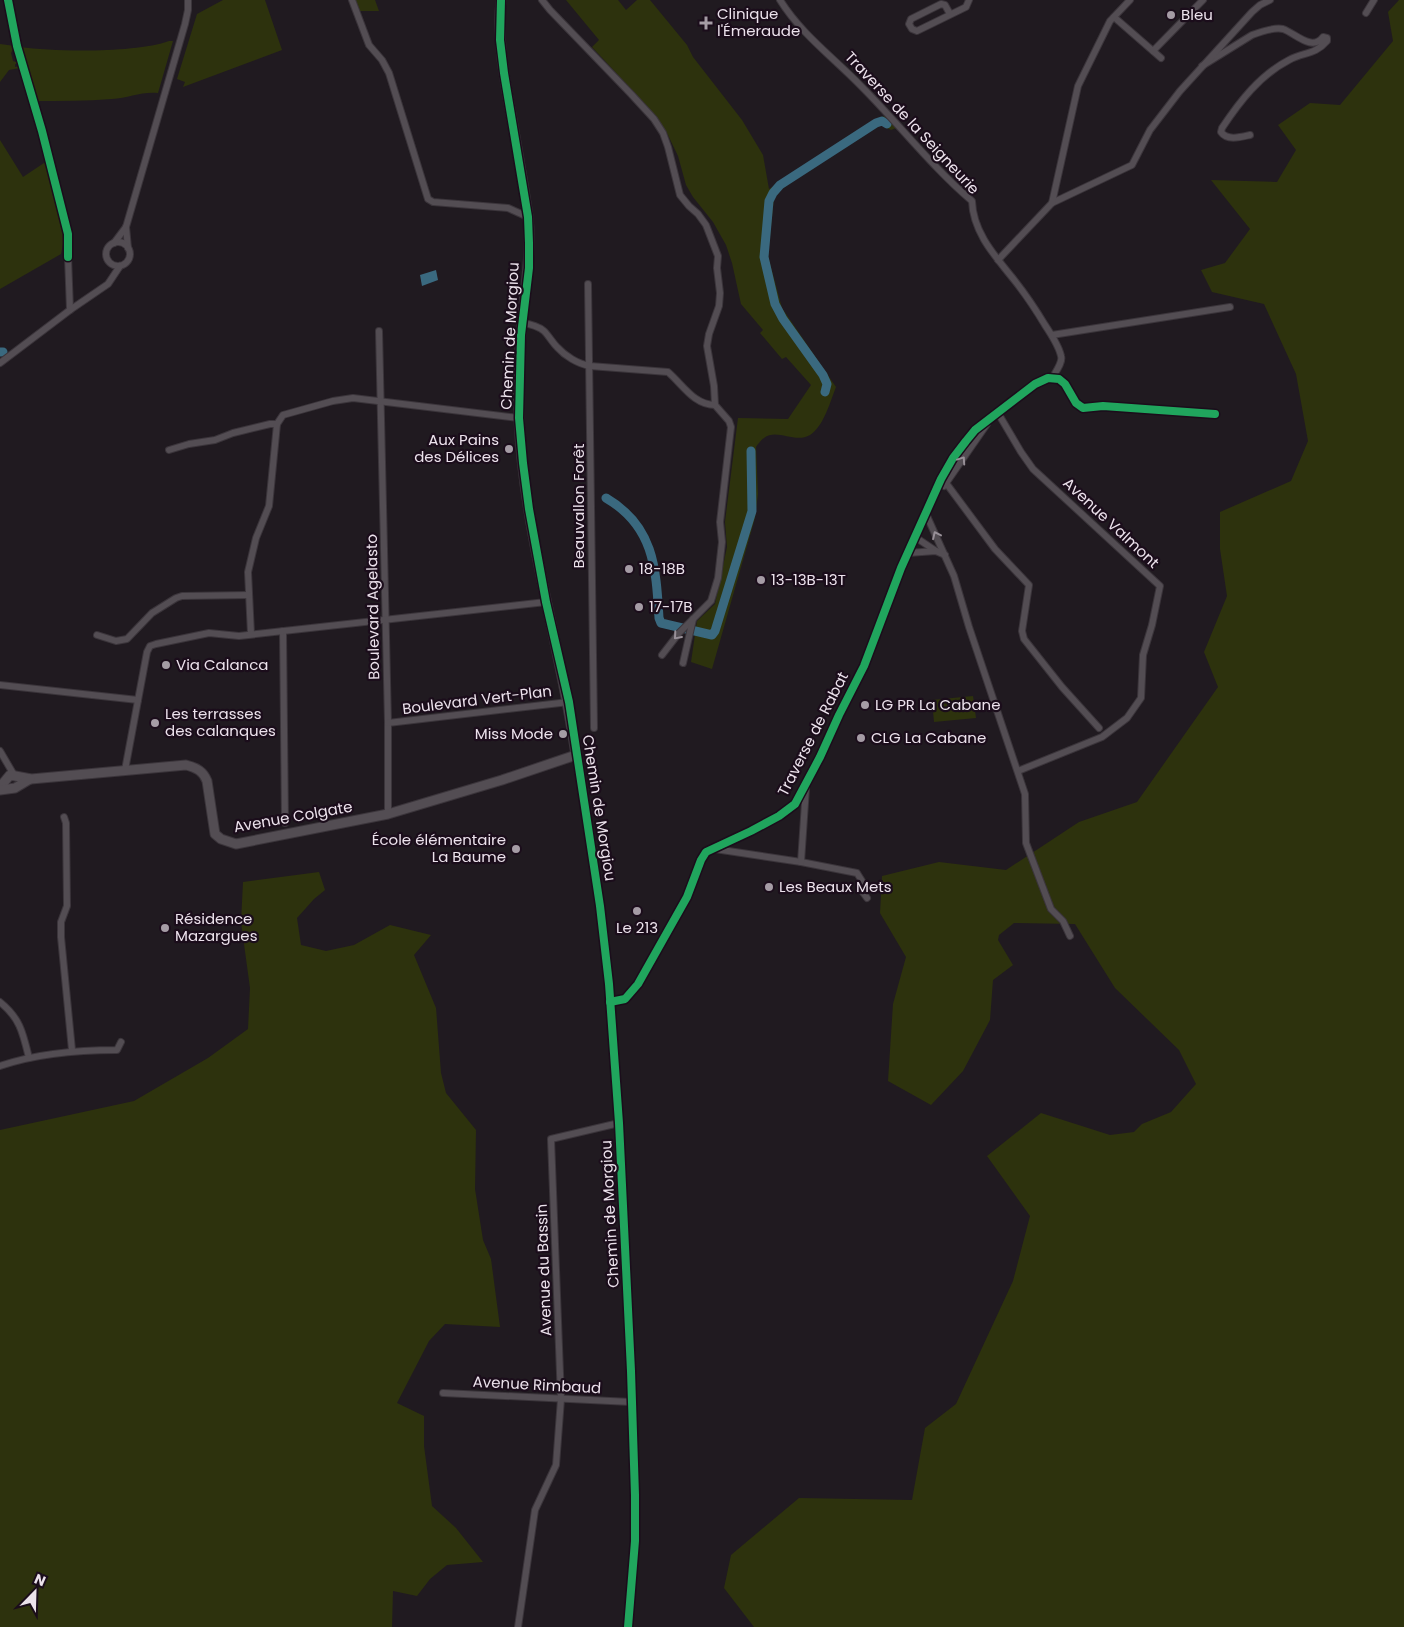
<svg xmlns="http://www.w3.org/2000/svg" width="1404" height="1627" font-family="Poppins,sans-serif">
<style>
.green{fill:#2d320d}
.water{fill:#3a697f}
.lines{fill:none;stroke-linecap:round;stroke-linejoin:round}
.canal{stroke:#3a697f;stroke-width:9}
.street-casing{stroke:#3b353b;stroke-width:8}
.secondary-casing{stroke:#3b353b;stroke-width:11}
.street{stroke:#534d53;stroke-width:6}
.secondary{stroke:#534d53;stroke-width:9}
.cycleway-casing{stroke:#1b0d1b;stroke-width:11}
.cycleway{stroke:#20a55d;stroke-width:8}
.oneway{stroke:#989098}
.poi-dot{fill:#a59ca5;stroke:#1b0d1b;stroke-width:2}
.labels{text-anchor:middle;stroke-width:4.5;stroke-linejoin:round;paint-order:stroke}
.poi-label{font-size:15px;fill:#ece2ec;stroke:#1b0d1b;text-anchor:start}
.street-label{font-size:15px;fill:#ece2ec;stroke:#1b0d1b}
</style>
<rect width="100%" height="100%" fill="#201a20"/>
<g class="green">
<path d="M223,0h42l17,50 -99,37 2,-5 -8,-3 20,-65z"/>
<path d="M355,0h20l4,11h-20z"/>
<path d="M566,0h52l8,10 11,-10h13l37,45 6,12 49,63 21,35 6,34 115,-73 12,12 -5,2 -12,-6 -99,66 -6,8 -6,58 14,52 54,79c-6,15 -12,39 -26,48 -15,9 -33,-7 -46,3 -3,2 -6,6 -8,9l2,47 -3,24 -43,151 -21,-7 6,-41 18,-17 12,-57 -2,-25 13,-104 50,1 23,-34 -25,-28 -4,2 -22,-26 3,-3 -22,-26 -9,-41 -6,-18 -13,-23 -20,-25 -7,-12 -8,-29 -12,-25 -20,-26 -54,-58 7,-7z"/>
<path d="M1399,0h5v1627h-650l-30,-39 7,-33 68,-57 113,2 13,-72 31,-24 57,-123 17,-65 -43,-60 54,-43 69,22 24,-3 8,-8 29,-12 25,-28 -17,-34 -64,-62 -40,-64 -61,-1 -15,12 -1,5 15,25 -20,15 -3,40 -27,51 -32,34 -43,-24 5,-77 13,-47 -26,-44 2,-37 57,-14 67,8 73,-48 58,-20 81,-115 -14,-35 23,-56 -7,-47v-37l71,-31 17,-40 -12,-67 -32,-70 -52,-12 -11,-22 24,-7 25,-34 -39,-49 66,2 19,-32 -18,-25 32,-22 30,2 53,-64 -5,-29z"/>
<path d="M169,41h4l-15,52c-15,-2 -30,5 -46,6 -26,2 -52,2 -78,2l-14,-54c36,5 116,6 149,-6z"/>
<path d="M0,44l15,2 -4,7 2,8 6,2 -4,1v3l5,-1v2l-11,2 -9,12z"/>
<path d="M0,140l23,37 24,-16 18,74 -4,19 -61,35z"/>
<path d="M973,696l3,22 -42,4 -2,-22z"/>
<path d="M319,872l6,18 -11,9 -17,19 4,27 25,6 28,-6 36,-20 41,10 -17,20 22,53 5,65 5,20 30,37 -1,59 8,51 8,19 9,68 -55,-3 -16,17 -32,62 27,13v30l8,60 24,22 27,34 -36,3 -17,14 -13,17 -24,-5 -1,36h-392v-497l134,-29 74,-43 40,-29 2,-41 -9,-66 2,-40z"/>
</g>
<path class="water" d="M436,270l2,10 -16,6 -2,-11z"/>
<g class="lines">
<g class="canal">
<path d="M0,352h3"/>
<path d="M825,392l2,-8 -4,-9 -40,-56 -8,-15 -11,-47 5,-56 4,-8 7,-8 96,-62 6,-2 5,3"/>
<path d="M606,498c48,28 50,70 53,120l2,5 51,12 3,-4 37,-120 -1,-60"/>
</g>
<defs>
<g id="street">
<path d="M352,0l17,45 13,15 7,13 39,126 5,3 75,6 20,9"/>
<path d="M542,0l8,10 81,84 23,25 9,14 5,14 12,48 9,11 9,8 8,11 12,31 -1,12 3,25 -1,13 -10,28 -2,12 7,40 1,19 14,16 2,6 -11,95 2,20 -4,36 -7,23 -32,32 -17,22"/>
<path d="M780,0c21,34 54,58 81,86 38,38 70,80 111,115 1,32 24,56 43,80 11,14 21,29 30,44 6,9 14,21 16,31 2,6 -5,15 -8,21"/>
<path d="M1366,13l8,-13"/>
<path d="M950,14l-5,-9 -4,-1 -30,15 -2,5 3,5 5,2 49,-24 3,-7"/>
<path d="M1114,17l47,41"/>
<path d="M1153,51l50,-51"/>
<path d="M1202,66l50,-31c8,-3 22,-8 31,-6 12,4 29,23 40,8l4,1v3c-12,14 -23,11 -38,19 -29,15 -49,41 -67,68l-1,4c6,9 20,5 29,3"/>
<path d="M1052,203l80,-38 18,-35 30,-39 72,-79 8,-7 10,-5"/>
<path d="M126,227l2,21"/>
<circle cx="118" cy="254" r="12"/>
<path d="M114,243l12,-16 59,-203 3,-14v-10"/>
<path d="M68,257l2,53"/>
<path d="M998,260l54,-57 26,-117 32,-65 20,-21"/>
<path d="M588,284l6,444"/>
<path d="M522,323c8,1 16,3 22,8 5,5 8,11 13,16 8,9 21,17 33,19l78,6c15,13 26,33 47,33"/>
<path d="M379,331l9,392v91"/>
<path d="M1052,335l178,-28"/>
<path d="M0,363l70,-53 38,-26 12,-18"/>
<path d="M998,413l23,39 12,17 127,117 -8,39 -9,30 -2,43 -14,20 -25,19 -84,34"/>
<path d="M169,450l20,-6 26,-4 18,-7 37,-9h7"/>
<path d="M941,479l5,4 49,66 34,36 -7,46 2,8 38,48 37,41"/>
<path d="M944,486l43,-62"/>
<path d="M926,514l28,62 15,51 56,167 1,49 25,66 12,12 7,15"/>
<path d="M915,537l21,14"/>
<path d="M908,553l28,-2 9,4"/>
<path d="M283,631l2,192"/>
<path d="M251,634l-3,-62 8,-34 13,-32 8,-82 6,-9 50,-14 20,-3 166,20"/>
<path d="M97,635l19,6 11,-2 25,-26 24,-15 6,-2 67,-1"/>
<path d="M683,663l10,-44"/>
<path d="M0,685l138,15"/>
<path d="M388,723l181,-21"/>
<path d="M0,751l14,24"/>
<path d="M576,755l29,183 14,185 12,248 4,124v46l-7,86"/>
<path d="M125,770l22,-118 3,-6 6,-2 53,-11 30,3 307,-34"/>
<path d="M64,817l2,6 1,83 -6,16v15l11,113"/>
<path d="M715,849l86,13 56,11 5,8v10l5,7"/>
<path d="M801,862l5,-74"/>
<path d="M0,1002c20,16 23,31 29,56"/>
<path d="M610,1002l15,-3 13,-15 49,-87 14,-37 5,-8 45,-21 28,-15 16,-12 25,-47 19,-42 25,-49 37,-98 40,-89 12,-21 13,-17 9,-11 60,-46 13,-6 11,1 6,5 11,19 7,5 20,-2 112,8"/>
<path d="M0,1066c38,-13 77,-16 117,-16l4,-8"/>
<path d="M443,1393l188,9"/>
<path d="M518,1627l17,-117 21,-45 5,-66 -10,-260 68,-16"/>
</g>
<g id="secondary">
<path d="M0,787l10,-12 21,4 155,-14c11,3 17,6 21,16l8,53 6,5 15,5 152,-30 114,-34 74,-25c-16,-112 -52,-223 -57,-336 -1,-28 0,-57 2,-85 3,-39 11,-78 7,-118 -5,-34 -11,-68 -17,-102 -7,-38 -14,-75 -10,-114"/>
<path d="M0,790l15,-2 15,-9"/>
</g>
</defs>
<use href="#street" class="street-casing"/>
<use href="#secondary" class="secondary-casing"/>
<use href="#street" class="street"/>
<use href="#secondary" class="secondary"/>
<defs>
<g id="cycleway">
<path d="M8,0l9,46 25,85 26,103v23"/>
<path d="M501,0l-1,40 4,33 24,144 1,26v25l-8,67 -2,83 4,45 6,46 17,93 23,100 31,204 9,78 10,139 12,248 4,124v46l-7,86"/>
<path d="M610,1002l15,-3 13,-15 49,-87 14,-37 5,-8 45,-21 28,-15 16,-12 25,-47 19,-42 25,-49 37,-98 40,-89 12,-21 13,-17 9,-11 60,-46 13,-6 11,1 6,5 11,19 7,5 20,-2 112,8"/>
</g>
</defs>
<use href="#cycleway" class="cycleway-casing"/>
<use href="#cycleway" class="cycleway"/>
</g>
<defs><path id="oneway-chevron" d="M-2-3.5L2.5 0L-2 3.5" fill="none" stroke-width="1.6" stroke-linecap="round" stroke-linejoin="round" transform="scale(1.25)"/></defs>
<g class="oneway">
<use href="#oneway-chevron" transform="translate(962 460) rotate(-56)"/>
<use href="#oneway-chevron" transform="translate(936 535) rotate(-115)"/>
<use href="#oneway-chevron" transform="translate(677 636) rotate(131)"/>
</g>
<g class="poi-dot">
<circle cx="1171" cy="15" r="5"/>
<path d="M703.5 15.5h5v5h5v5h-5v5h-5v-5h-5v-5h5z"/>
<circle cx="509" cy="449" r="5"/>
<circle cx="629" cy="569" r="5"/>
<circle cx="761" cy="580" r="5"/>
<circle cx="639" cy="607" r="5"/>
<circle cx="166" cy="665" r="5"/>
<circle cx="865" cy="705" r="5"/>
<circle cx="155" cy="723" r="5"/>
<circle cx="563" cy="734" r="5"/>
<circle cx="861" cy="738" r="5"/>
<circle cx="516" cy="849" r="5"/>
<circle cx="769" cy="887" r="5"/>
<circle cx="637" cy="911" r="5"/>
<circle cx="165" cy="928" r="5"/>
</g>
<g class="labels">
<g class="poi-label">
<text x="717" y="19">Clinique<tspan x="717" dy="17">l'Émeraude</tspan></text>
<text x="1181" y="20">Bleu</text>
<text x="499" y="445" text-anchor="end">Aux Pains<tspan x="499" dy="17">des Délices</tspan></text>
<text x="639" y="574">18-18B</text>
<text x="771" y="585">13-13B-13T</text>
<text x="649" y="612">17-17B</text>
<text x="176" y="670">Via Calanca</text>
<text x="875" y="710">LG PR La Cabane</text>
<text x="165" y="719">Les terrasses<tspan x="165" dy="17">des calanques</tspan></text>
<text x="553" y="739" text-anchor="end">Miss Mode</text>
<text x="871" y="743">CLG La Cabane</text>
<text x="506" y="845" text-anchor="end">École élémentaire<tspan x="506" dy="17">La Baume</tspan></text>
<text x="779" y="892">Les Beaux Mets</text>
<text x="175" y="924">Résidence<tspan x="175" dy="17">Mazargues</tspan></text>
<text x="637" y="933" text-anchor="middle">Le 213</text>
</g>
<g class="street-label">
<text transform="translate(912 123) rotate(47)" y="5">Traverse de la Seigneurie</text>
<text transform="translate(510 336) rotate(-87)" y="5">Chemin de Morgiou</text>
<text transform="translate(579 506) rotate(-90)" y="5">Beauvallon Forêt</text>
<text transform="translate(1111 523) rotate(43)" y="5">Avenue Valmont</text>
<text transform="translate(373 607) rotate(-91)" y="5">Boulevard Agelasto</text>
<text transform="translate(477 700) rotate(-7)" y="5">Boulevard Vert-Plan</text>
<text transform="translate(813 734) rotate(-63)" y="5">Traverse de Rabat</text>
<text transform="translate(599 808) rotate(81)" y="5">Chemin de Morgiou</text>
<text transform="translate(293 817) rotate(-10)" y="5">Avenue Colgate</text>
<text transform="translate(610 1214) rotate(-93)" y="5">Chemin de Morgiou</text>
<text transform="translate(544 1270) rotate(-92)" y="5">Avenue du Bassin</text>
<text transform="translate(537 1385) rotate(3)" y="5">Avenue Rimbaud</text>
</g>
</g>
<g transform="translate(35 1592) rotate(23)" stroke="#1b0d1b" stroke-width="4" paint-order="stroke">
<path d="M0-4L9 19L0 12L-9 19Z" fill="#ece2ec"/>
<text y="-8" font-size="14" font-weight="bold" text-anchor="middle" fill="#ece2ec">N</text>
</g>
</svg>
